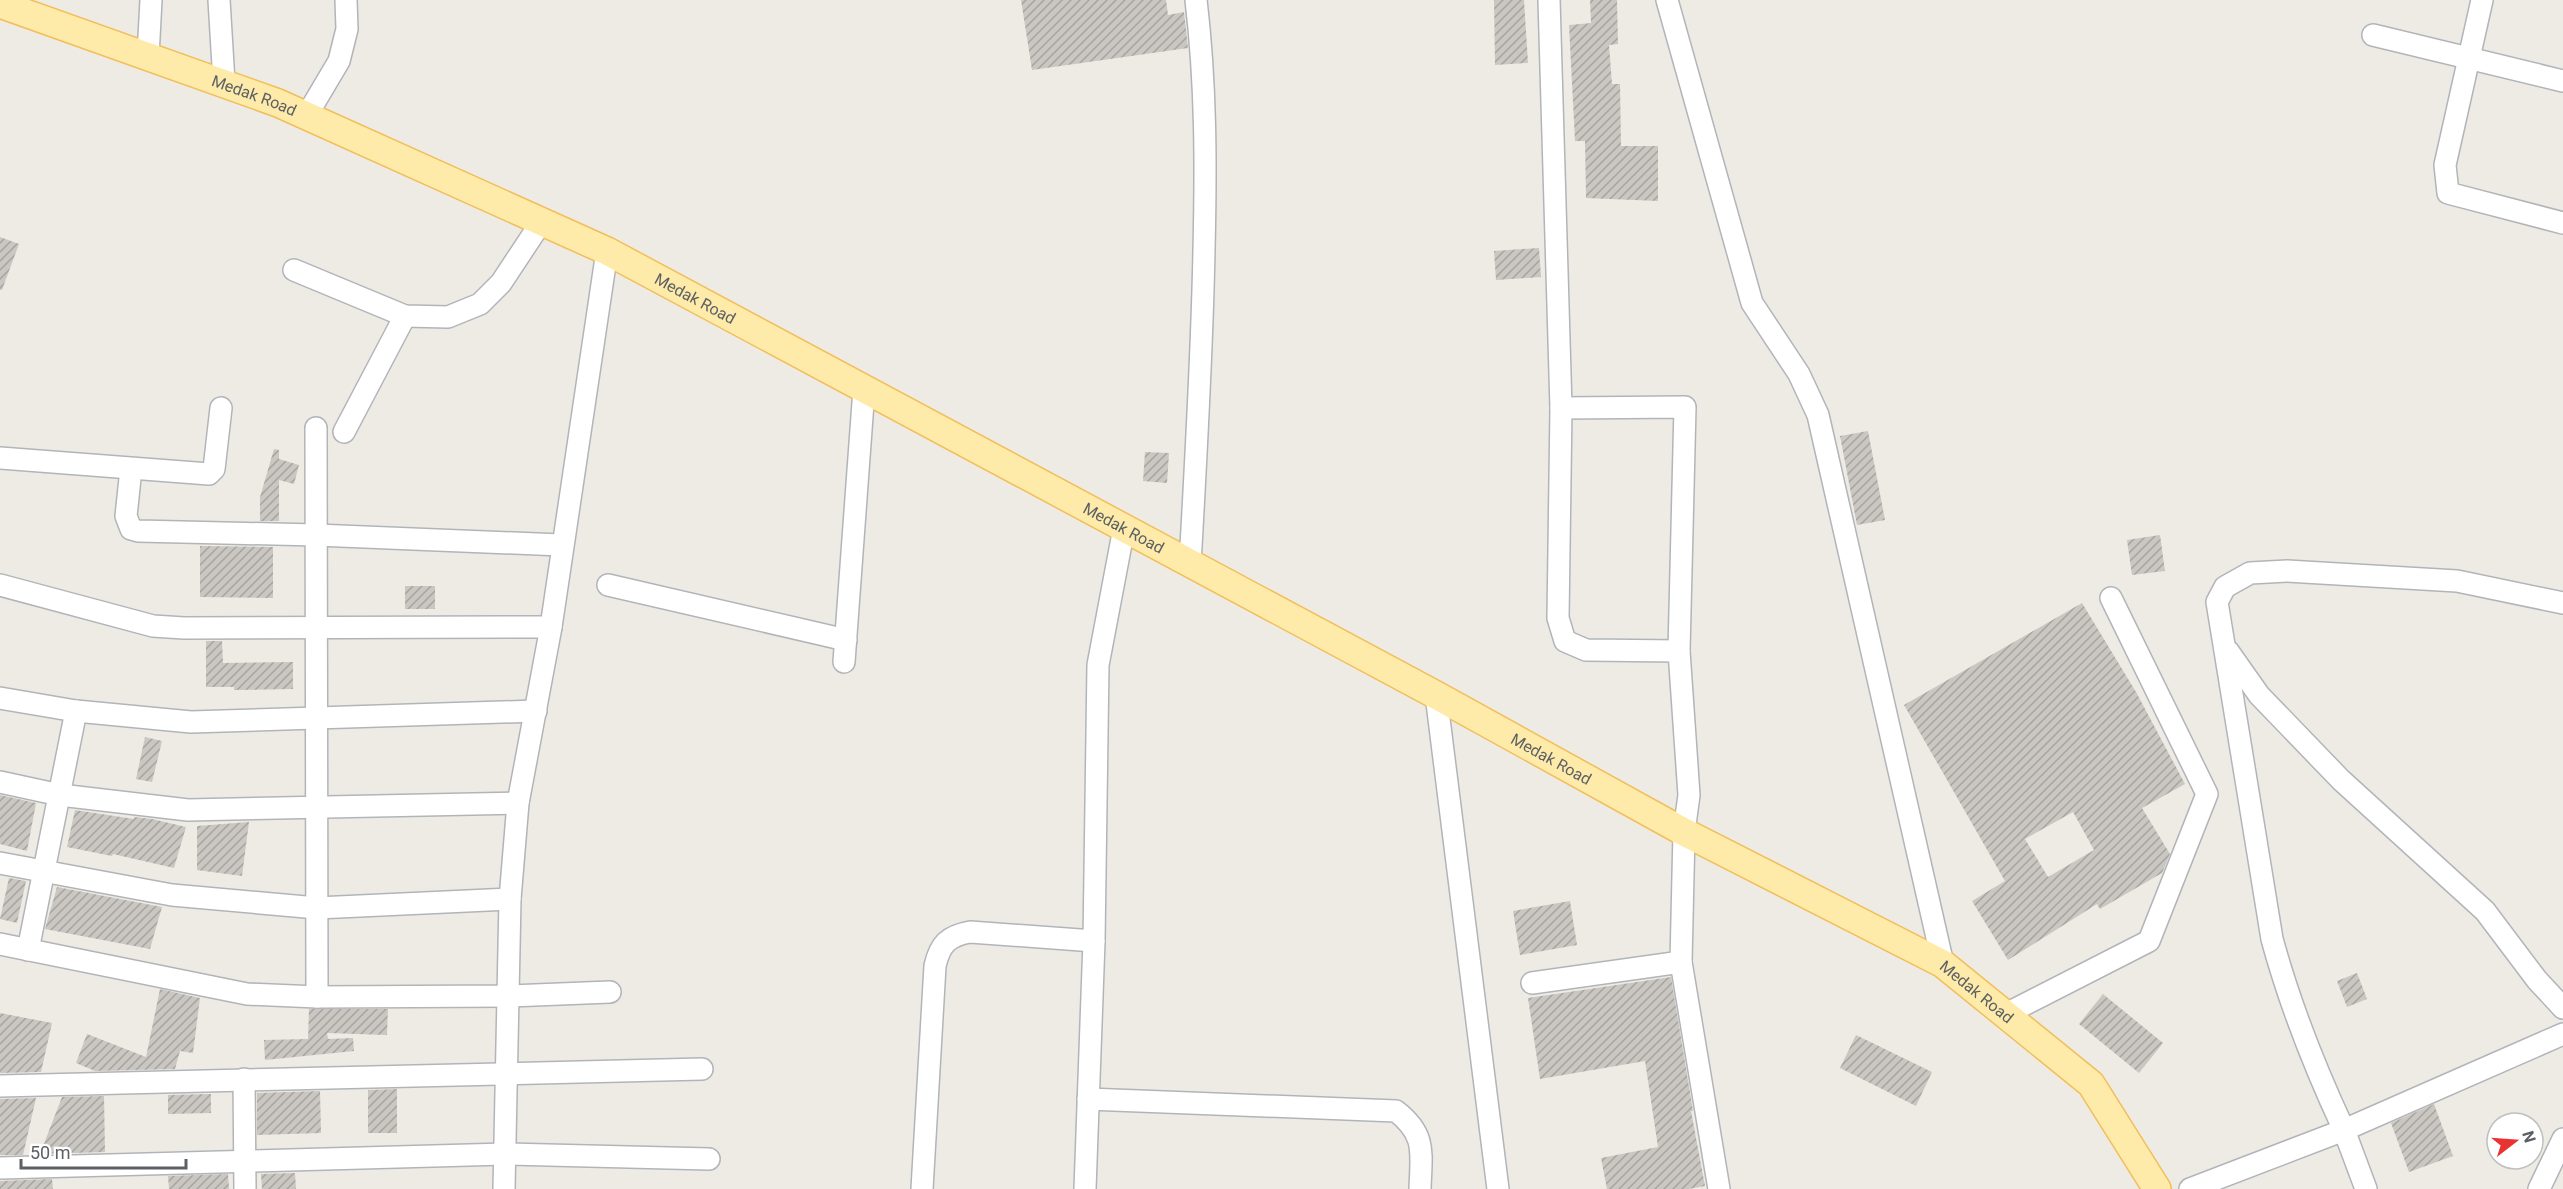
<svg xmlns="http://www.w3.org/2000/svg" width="2563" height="1189" font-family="Roboto,sans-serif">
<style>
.building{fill:url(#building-hatch);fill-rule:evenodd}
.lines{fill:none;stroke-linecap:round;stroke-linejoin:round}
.minor-casing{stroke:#b1b5b9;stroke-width:24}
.major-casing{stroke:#f1be5a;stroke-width:30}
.minor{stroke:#fff;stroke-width:21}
.major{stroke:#ffeba9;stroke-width:27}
.labels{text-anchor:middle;stroke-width:5;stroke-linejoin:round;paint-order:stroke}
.street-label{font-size:16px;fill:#5c6064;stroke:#fff}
</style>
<defs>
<pattern id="building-hatch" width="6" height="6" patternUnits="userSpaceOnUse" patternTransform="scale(1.5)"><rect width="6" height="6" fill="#cac6c1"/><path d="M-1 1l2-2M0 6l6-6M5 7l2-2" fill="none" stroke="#a7a4a0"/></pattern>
</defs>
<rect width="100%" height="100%" fill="#eeebe4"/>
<g class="building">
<path d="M1021,0h145l2,15 16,-3 4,36 -156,22z"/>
<path d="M1494,0h30l4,63 -33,2z"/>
<path d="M1590,0h27l1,44 -9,1 3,39h8l1,62h37v55l-72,-3 -1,-57h-10l-6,-116 22,-2z"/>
<path d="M0,237l19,7 -17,46h-2z"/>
<path d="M1539,248l2,29 -45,3 -2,-29z"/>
<path d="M1868,431l17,89 -28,5 -17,-89z"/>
<path d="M274,449l5,1v9l20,6 -5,19 -15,-4v41h-19v-24z"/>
<path d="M1145,452l24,1 -2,30 -24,-2z"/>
<path d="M2160,535l5,36 -33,4 -5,-35z"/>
<path d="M200,546l73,1v51l-73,-1z"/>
<rect x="405" y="586" width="30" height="23"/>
<path d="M2082,603l54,89 49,92 -43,24 28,46 -8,19 -62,36 -3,-5 -89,56 -36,-59 33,-20 -101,-176zM2073,812l21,38 -46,27 -23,-38z"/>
<path d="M206,641h16l1,22 70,-1v27l-59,1v-3h-28z"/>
<path d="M145,737l17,4 -10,41 -16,-3z"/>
<path d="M0,795l36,8 -9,48 -27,-7z"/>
<path d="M75,810l59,9v-2l18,2 34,8 -12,41 -61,-14 -1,2 -45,-9z"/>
<path d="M249,822l-7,54 -45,-6v-44z"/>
<path d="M9,878l17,3 -9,42 -17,-4z"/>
<path d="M57,887l105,20 -12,42 -105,-20z"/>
<path d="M1570,901l7,44 -57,10 -7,-44z"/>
<path d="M2357,973l10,26 -20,8 -10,-26z"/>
<path d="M1671,977l22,134h-2l14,75 -16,3h-82l-6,-31 57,-11 -13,-86 -105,18 -12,-81z"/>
<path d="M160,989l40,9 -7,55 -13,-2 -5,18 -80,2 -19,-8 11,-29 59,23z"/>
<path d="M2103,994l60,49 -24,30 -60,-49z"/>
<path d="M309,1009h79l-1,26 -60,-2 1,6 25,-1 1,13 -89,9 -1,-20 44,-1z"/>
<path d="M0,1013l52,10 -11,49 -41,1z"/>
<path d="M1856,1035l76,37 -16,34 -76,-38z"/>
<path d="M397,1089v44h-29v-43z"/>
<path d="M320,1091l1,42 -64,2v-42z"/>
<path d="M211,1094v19l-43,1v-19z"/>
<path d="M104,1096l1,56 -65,2 22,-57z"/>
<path d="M36,1098l-13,57h-23v-56z"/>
<path d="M2434,1104l19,52 -44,16 -18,-49z"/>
<path d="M295,1173l1,16h-34l-1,-15z"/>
<path d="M228,1174l1,15h-60l-1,-13z"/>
<path d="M52,1179l1,10h-53v-8z"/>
</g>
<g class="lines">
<defs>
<g id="minor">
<path d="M219,0l5,82"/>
<path d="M1667,0l85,303 47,71 19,41 125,549"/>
<path d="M2482,0l-37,165 3,28 115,30"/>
<path d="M2373,35l190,46"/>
<path d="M148,56l3,-56"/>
<path d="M307,115l32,-54 8,-32 -1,-29"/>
<path d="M294,270l111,46 43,1 32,-13 21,-21 41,-62"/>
<path d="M1561,408l124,-1 -6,244"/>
<path d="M316,428l1,569"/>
<path d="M344,432l61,-116"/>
<path d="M0,458l209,16 5,-5 7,-61"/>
<path d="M131,469l-5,47 5,13 7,2 178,4 245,10"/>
<path d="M1190,564c6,-105 12,-209 14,-314 2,-84 2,-166 -8,-250"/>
<path d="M0,585l153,41 31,2 367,-1"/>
<path d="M608,585l238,55"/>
<path d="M2563,603l-106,-22 -170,-10 -37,2 -25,14 -8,15 55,337c18,66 43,129 72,191l219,-96"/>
<path d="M2228,651l31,44 82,85 144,131 52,69 26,28"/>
<path d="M844,662l20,-273"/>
<path d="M1436,695l62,494"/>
<path d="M0,698l76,13 115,11 345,-11"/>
<path d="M0,782l60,13 128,15 330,-7"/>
<path d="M0,863l172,32 145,13 193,-9"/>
<path d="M0,944l247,50 70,3 193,-1 100,-4"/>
<path d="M28,950l48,-239"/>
<path d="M1681,962l38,227"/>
<path d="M1532,983l149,-21 3,-130 5,-37 -10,-144 -93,-1 -21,-9 -7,-23 3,-210 -12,-408"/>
<path d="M2004,1015l145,-74 58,-147 -96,-196"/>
<path d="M244,1079l1,110"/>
<path d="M0,1086l702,-17"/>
<path d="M1088,1099l308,12c31,24 25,42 24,78"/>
<path d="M0,1168l505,-14 204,5"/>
<path d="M504,1189l6,-290 8,-96 33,-176 56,-376"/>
<path d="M922,1189l13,-223c5,-22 13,-30 35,-34l124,9"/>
<path d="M1085,1189l9,-248 4,-276 26,-137"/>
<path d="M2190,1189l154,-59 22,59"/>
<path d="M2539,1189l24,-50"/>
</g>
<g id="major">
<path id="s1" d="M0,4l278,99 329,148 829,444 248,137 259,132 148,120 66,105"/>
</g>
</defs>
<use href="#minor" class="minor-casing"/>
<use href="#major" class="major-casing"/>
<use href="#minor" class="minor"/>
<use href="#major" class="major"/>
</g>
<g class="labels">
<g class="street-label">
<text dy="6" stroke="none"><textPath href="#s1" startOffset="270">Medak Road</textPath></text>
<text dy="6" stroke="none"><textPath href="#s1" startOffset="756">Medak Road</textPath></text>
<text dy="6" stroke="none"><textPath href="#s1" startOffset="1242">Medak Road</textPath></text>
<text dy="6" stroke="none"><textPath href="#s1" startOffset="1728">Medak Road</textPath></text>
<text dy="6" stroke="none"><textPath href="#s1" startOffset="2214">Medak Road</textPath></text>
</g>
</g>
<g transform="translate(2515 1141) rotate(73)"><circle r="28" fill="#ffffff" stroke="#bebfc1" stroke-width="1.5"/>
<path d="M0-4.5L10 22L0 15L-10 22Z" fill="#e93330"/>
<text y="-9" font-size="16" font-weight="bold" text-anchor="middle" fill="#5c6064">N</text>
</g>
<path d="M21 1159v9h165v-9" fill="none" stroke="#5c6064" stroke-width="3"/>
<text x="30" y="1159" font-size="18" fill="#5c6064" stroke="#ffffff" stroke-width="4.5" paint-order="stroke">50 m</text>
</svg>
